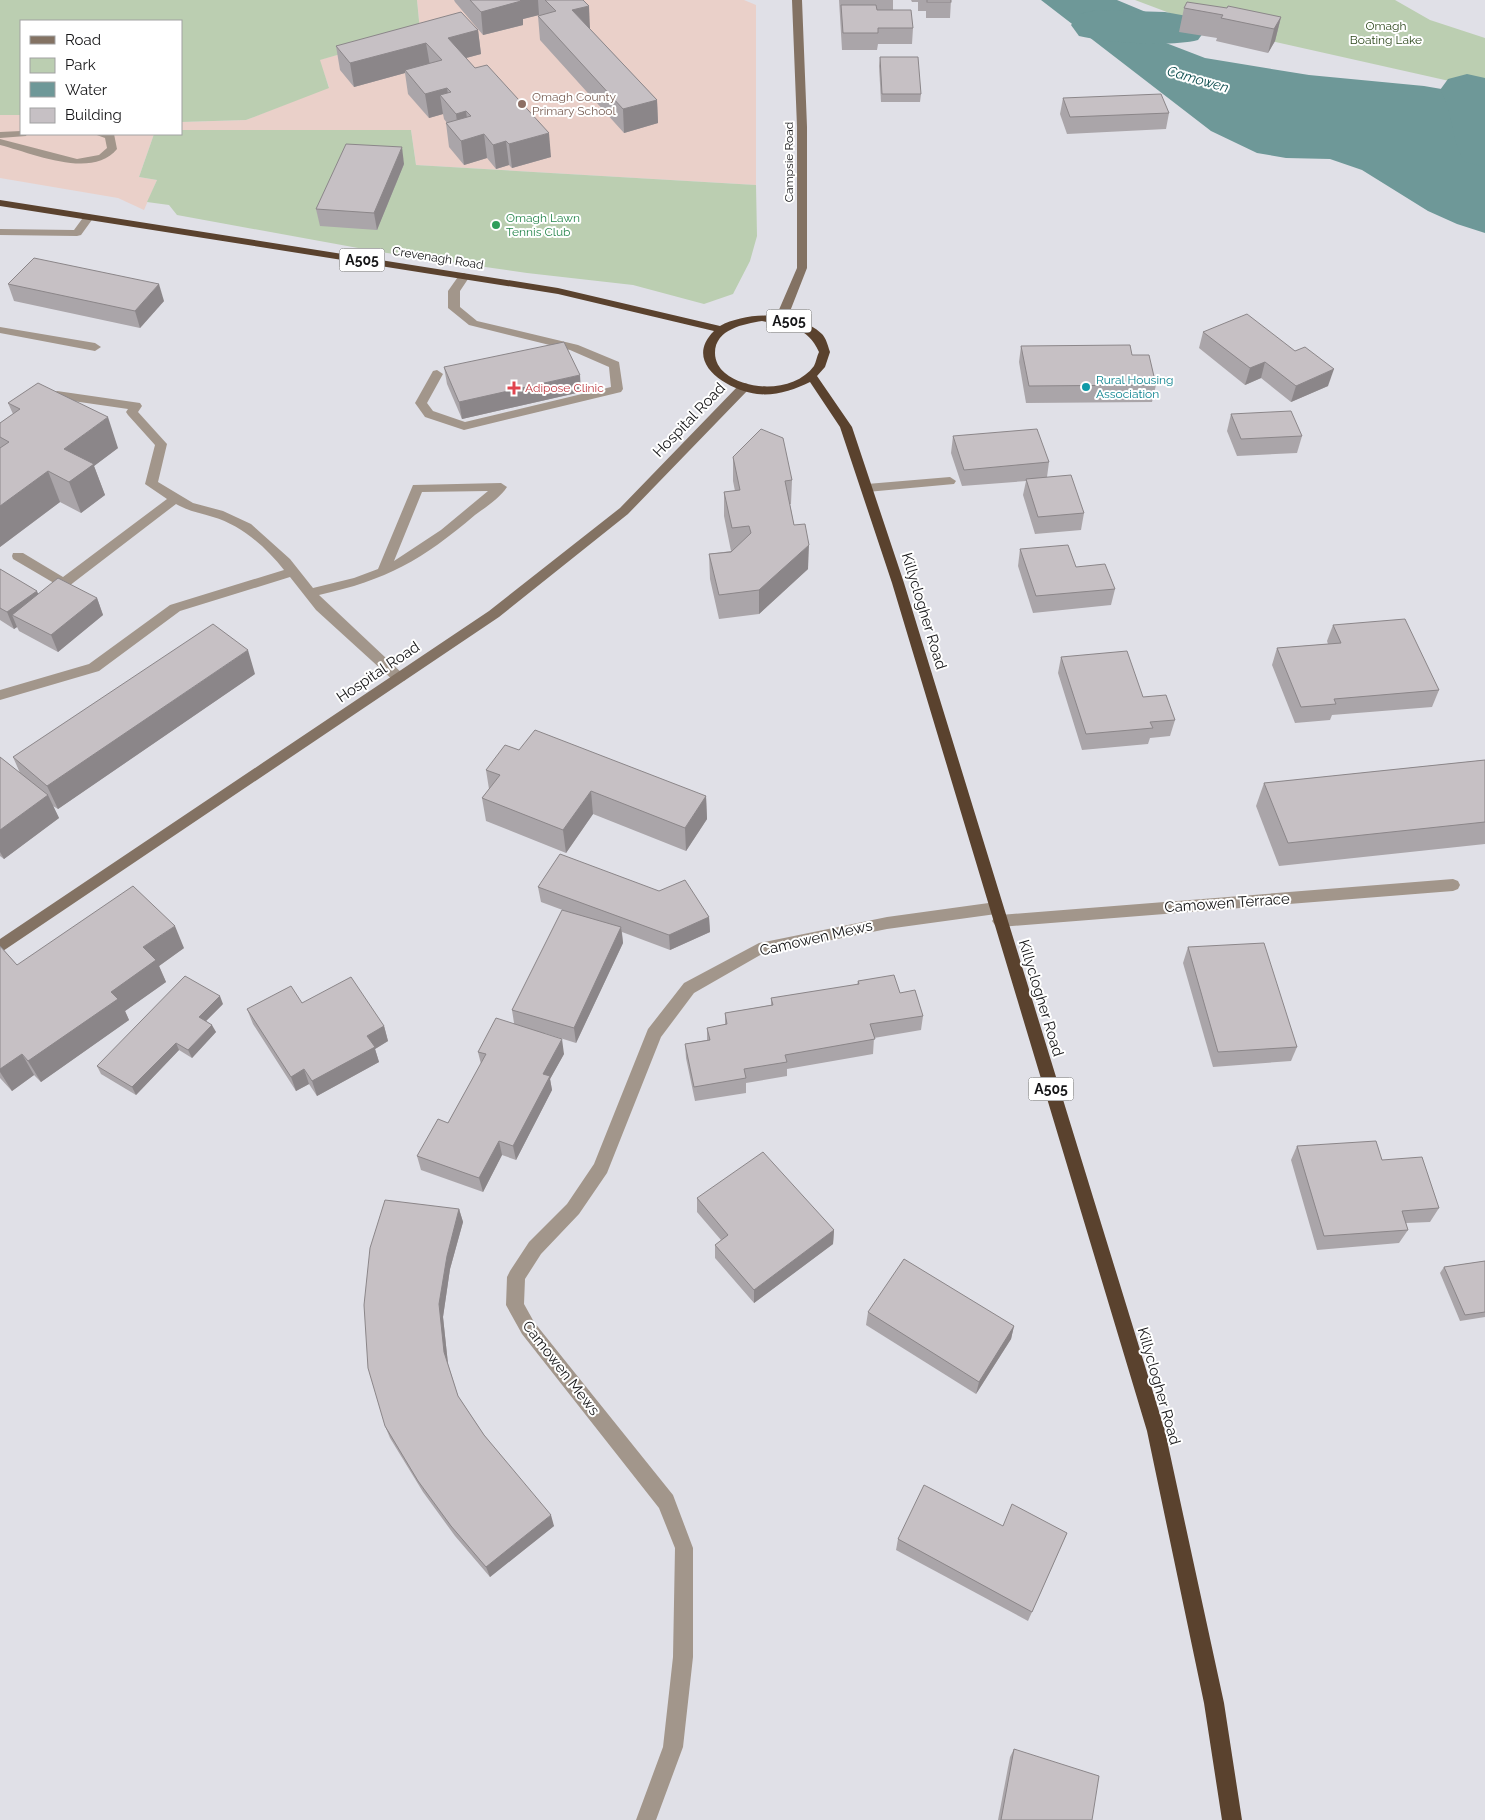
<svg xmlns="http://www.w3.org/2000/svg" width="1485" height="1820" font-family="Raleway,sans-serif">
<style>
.education{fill:#ead0c9}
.green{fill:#bbceb1}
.water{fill:#6e9898}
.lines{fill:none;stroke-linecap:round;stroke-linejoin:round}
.river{fill:#6e9898;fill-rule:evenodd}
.lane{fill:#a2968b;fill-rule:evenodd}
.street{fill:#a2968b;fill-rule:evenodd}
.secondary{fill:#837263;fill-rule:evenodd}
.highway{fill:#5a422e;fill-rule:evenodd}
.wall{fill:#aaa5a9}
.shaded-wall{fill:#8b8689}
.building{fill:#c6c0c4;stroke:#8b8689}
.education-dot{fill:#8d6e63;stroke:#fff;stroke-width:2}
.leisure-dot{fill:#2e9e5b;stroke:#fff;stroke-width:2}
.culture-dot{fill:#0f9aa8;stroke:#fff;stroke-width:2}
.health-dot{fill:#e0444e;stroke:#fff;stroke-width:2}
.labels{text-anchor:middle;stroke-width:4;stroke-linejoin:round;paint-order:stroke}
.far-park-label{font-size:12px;fill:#2d481c;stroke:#fff}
.far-education-label{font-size:12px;fill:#785e54;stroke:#fff;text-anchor:start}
.far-street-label{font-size:12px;fill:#151517;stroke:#fff}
.far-leisure-label{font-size:12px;fill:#27864d;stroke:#fff;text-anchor:start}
.far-culture-label{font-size:12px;fill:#0d838f;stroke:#fff;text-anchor:start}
.far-health-label{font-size:12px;fill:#be3a42;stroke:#fff;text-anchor:start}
.far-water-label{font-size:14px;font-style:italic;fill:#0f4f50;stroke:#fff}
.shield{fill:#fff;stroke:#5b5b5d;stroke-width:1}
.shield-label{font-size:14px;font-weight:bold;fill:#151517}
.street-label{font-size:15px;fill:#151517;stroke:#fff}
</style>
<rect width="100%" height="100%" fill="#e0e0e7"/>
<g class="education">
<path d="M417,0h327l12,5v180l-340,-20 -5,-35h-230v-8l65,-2 83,-33 -10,-27 101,-29z"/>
<path d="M0,115h21v19h133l-15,43 18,3 -13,30 -26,-12 -118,-20z"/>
</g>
<g class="green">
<path d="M0,0h417l3,31 -100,29 9,28 -83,32 -65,2v-101h-160v94h-21z"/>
<path d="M1135,0h260l35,20 55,18v51l-281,-63z"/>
<path d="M181,130h230l5,35 340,20 1,51 -7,25 -17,33 -29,10 -71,-19 -106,-12 -147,-21 -203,-37 -8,-10 -22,-3 10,-22 -18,-3 15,-43h27z"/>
</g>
<path class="water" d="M1041,0h76l48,20 1,23 39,15 104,17 115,11 35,6 26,18v123l-28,-9 -29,-13 -66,-41 -32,-11 -44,-1 -29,-5 -46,-22z"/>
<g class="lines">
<g class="river">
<path d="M1097,10l68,2 33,6 8,11 -8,11c-27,7 -91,3 -119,-4l-8,-11 8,-11z"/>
<path d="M1467,74l18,4v89l-20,-5c-15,-22 -11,-49 -25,-72l8,-11z"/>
</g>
<g class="lane">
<path d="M21,131v3h6l-1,2 -26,2v-6z"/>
<path d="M94,134h20l3,15c-25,31 -85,4 -117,-4v-6l77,20 22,-4 8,-7 -2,-10z"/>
<path d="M89,214l5,3 -13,18 -4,1 -77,-1v-6l74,1 11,-15z"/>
<path d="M464,273l6,3 -10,15v16l17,14 101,24 41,17 4,27 -2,3 -157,38 -39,-13 -10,-14 18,-32 4,-1 6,4 -16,29 6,8 32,11 146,-35 -2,-20 -39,-17 -101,-25 -21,-17v-17l12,-17z"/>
<path d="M0,327l95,16 6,4 -6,4 -95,-18z"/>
<path d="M57,391l83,12 2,3 -4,6 29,32 -9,38 35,21 30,8 28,13 39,35 23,29 41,-10 24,-9 35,-84 88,-2 6,4c-7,11 -21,20 -32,28 -53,45 -88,65 -156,80l85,80 2,3 -2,3h-10l-78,-71 -26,-33 -110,34 -81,60 -99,29v-10l89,-26 81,-59 114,-35c-18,-23 -43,-45 -71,-53 -13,-4 -25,-6 -37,-13l-107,82h-10l-46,-27 -1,-3 1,-3h10l40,24 104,-78 -22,-15 10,-39 -27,-30 -2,-3 2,-3 -69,-10 -7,5h-8v-6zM488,491l-47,39 -47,31 28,-69z"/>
<path d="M950,477l6,4 -2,3 -87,8 -6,-4 6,-4z"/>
</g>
<g class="street">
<path d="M1453,879l5,2 2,4 -2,4 -5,2 -453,36 -5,-2 -3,-4 3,-4 5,-2z"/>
<path d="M996,902l5,2 2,4 -2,4 -5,2 -109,15 -125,25 -68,39 -33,44 -54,136 -28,41 -38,40 -16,25 -1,25 10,18 139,173 20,53v109l-10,90 -27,73h-20l27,-73 10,-90 2,-109 -16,-40 -137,-174 -16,-29 1,-28 3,-6 19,-29 38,-38 27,-40 54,-135 36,-46 75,-40 128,-26z"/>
</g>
<g class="secondary">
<path d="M792,0h10l5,127v141l-20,51 -6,3 -6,-3 22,-51v-141z"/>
<path d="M744,383l4,1v6l-120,124 -129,103 -499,336v-14l489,-328 131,-103 120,-124z"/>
</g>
<path class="highway" d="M0,200l558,88 162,38c28,-15 78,-15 102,8 4,4 6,12 8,18l-5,15 -8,9 35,51 52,156 261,848 59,272 18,117h-20l-18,-117 -57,-272 -255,-848 -52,-156 -30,-45c-16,8 -34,14 -53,12 -29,-4 -75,-31 -43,-63l-156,-37 -558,-88zM762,321c25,5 46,5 57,31 -2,4 -3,10 -5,14 -19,26 -66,26 -89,7 -6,-5 -10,-12 -10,-20 0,-24 29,-29 47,-32z"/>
</g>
<g class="wall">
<path d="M454,0h129l7,29 67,71 1,23 -34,10 -84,-93 -2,-24h2l-1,-1 -16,4v6l-40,10 -28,-33z"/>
<path d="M839,0h54v10l20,18 -1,16h-34l-1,6h-35z"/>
<path d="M911,0h40l-1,18h-24v-7h-8v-9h-6z"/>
<path d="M1184,8l97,9 -6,24 -7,12 -52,-12 1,-3 -38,-6z"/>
<path d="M478,30l3,24 -15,4 85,99 -39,11 -3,-3 -13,4 -9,-11 -23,7 -15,-18 -3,-24h1l-3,-4 -1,-5 -14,4 -21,-24 -3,-21 -51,14 -14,-17 -4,-24z"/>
<path d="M880,57l41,37 -1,8h-39l-2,-36z"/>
<path d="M1063,98l106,15 -3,16 -99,5 -7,-20z"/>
<path d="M404,164l-27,66 -57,-4 -4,-17z"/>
<path d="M8,284l156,17 -24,27 -126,-27z"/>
<path d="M1203,332l125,54 -37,16 -30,-24 -16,7 -46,-37z"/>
<path d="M1021,346l111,9 24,30 -4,17 -126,1 -7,-41z"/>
<path d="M444,367l137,25 -119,27 -15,-35z"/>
<path d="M8,403l110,45 -24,18 11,29 -24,18 -21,-11 -60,45v-124l13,-9z"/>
<path d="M1231,414l71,22 -5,17 -60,3 -10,-25z"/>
<path d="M953,436l96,26 -2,15 37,36 -3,17 -46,4 -12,-39 3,-14 -64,5 -11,-33z"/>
<path d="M733,457l59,23 -1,24h-1l4,21 14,44 -49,45 -40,5 -9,-40 -1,-25 22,-3 -7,-35v-24l11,-1 -2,-10z"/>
<path d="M1020,549l56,18 39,22 -4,16 -78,8 -15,-47z"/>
<path d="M0,569l38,25 59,4 6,17 -45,37 -39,-21 -2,-4 -3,2 -14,-9z"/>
<path d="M1333,625l106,65 -7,17 -100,8 -2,5 -35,3 -23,-58 5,-17 51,-4 -1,-3z"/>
<path d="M1061,657l82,40 32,23 -5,16 -20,2 -2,6 -66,6 -24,-77z"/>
<path d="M255,674l-197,135 -5,-3 6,12 -55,41 -4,-3v-99l20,16 -7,-16z"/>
<path d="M519,750l187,46 1,23 -21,32 -93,-37 -27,39 -80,-32 -4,-23 7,-9 -3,-19z"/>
<path d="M1485,760v84l-206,22 -23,-60 8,-23z"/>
<path d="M538,887l171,30 1,15 -40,18 -48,-18 1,11 -47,100 -32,-10 20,21 -14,25 2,11 -36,70 -14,-5 -19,37 -62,-22 -4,-14 31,-33 33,-59 -3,-12 36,-29 -2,-13 56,-98 -27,-10z"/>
<path d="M0,946l17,19 167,-17 -25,18 7,16 -41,29 4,9 -88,62 -7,-7 -22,16 -12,-13z"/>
<path d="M1188,947l109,100 -6,14 -78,6 -30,-104z"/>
<path d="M858,981l42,12 23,23 -2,14 -47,8 -1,16 -86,15v7l-41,7v10l-51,8 -9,-43 -1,-14 22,-4v-12l18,-3v-12l46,-8v-7l86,-13z"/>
<path d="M302,1003l82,23 4,15 -13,8 4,13 -62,34 -8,-12 -13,7 -43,-67 -6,-15z"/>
<path d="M223,1004l-17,17 10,11 -24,26 -13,-8 -43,45 -35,-21 -4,-8z"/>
<path d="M1297,1146l85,14 57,48 -9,14 -24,1 2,7 -9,13 -82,7 -26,-90z"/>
<path d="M697,1198l137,32 -1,14 -79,59 -39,-45v-13l6,-5 -24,-28z"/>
<path d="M459,1209l4,13 -13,47 -7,48 5,47 10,32 26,39 70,91 -64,51 -35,-41 -32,-44 -33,-54 -5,-12z"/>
<path d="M1485,1261v56l-25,4 -20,-48 4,-6z"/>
<path d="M868,1312l146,14 -3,13 -35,55 -110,-69z"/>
<path d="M1003,1526l64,7 -39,88 -132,-71 2,-11z"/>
<path d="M1014,1749l78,71h-94l12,-63z"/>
</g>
<g class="shaded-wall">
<path d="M517,0h21l1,15 -16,4v6l-40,10 -2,-23z"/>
<path d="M589,6l1,23 -18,-19z"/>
<path d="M1281,17l-6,24 -7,12 6,-24z"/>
<path d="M478,30l3,24 -30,8 -3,-24z"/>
<path d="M426,43l4,23 -25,4v3l-51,14 -4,-24z"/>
<path d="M447,88l3,18 -10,-11 3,19 -14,4 -4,-24z"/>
<path d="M657,100l1,23 -34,10 -1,-24z"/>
<path d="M466,111l3,24 -10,2 -3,-23z"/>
<path d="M549,133l2,24 -39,11 -3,-24z"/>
<path d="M484,134l3,24 -23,7 -3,-24z"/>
<path d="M506,141l3,24 -13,4 -3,-24z"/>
<path d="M402,147l2,17 -27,66 -3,-17z"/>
<path d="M159,284l5,17 -24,27 -5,-17z"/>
<path d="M1265,362l-4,16 -16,7 5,-17z"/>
<path d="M1334,369l-6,17 -37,16 5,-16z"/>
<path d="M580,375l1,17 -119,27 -3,-17z"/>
<path d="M108,417l10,31 -24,18 11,29 -24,18 -12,-31 -5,-33z"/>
<path d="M48,471l12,31 -60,45v-41z"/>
<path d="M809,545l-1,24 -49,45v-24z"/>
<path d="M37,591l7,16 -32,8 5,12 -3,2 -7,-17z"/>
<path d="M97,598l6,17 -45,37 -7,-17z"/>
<path d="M248,650l7,24 -197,135 -11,-23z"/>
<path d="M591,791l2,23 -27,39 -3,-23z"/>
<path d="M48,795l11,23 -55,41 -4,-7v-22z"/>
<path d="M706,796l1,23 -21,32 -1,-23z"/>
<path d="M709,917l1,15 -40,18 -1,-15z"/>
<path d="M175,926l9,22 -25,18 7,16 -41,29 4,9 -88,62 -13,-21 83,-69 32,-45z"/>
<path d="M621,927l2,16 -47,100 -2,-15z"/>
<path d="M220,996l3,8 -21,21 -3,-8z"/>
<path d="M212,1025l4,7 -24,26 -4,-8z"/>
<path d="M384,1026l4,15 -13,8 4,13 -62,34 -5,-15 55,-45z"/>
<path d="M562,1039l2,15 -14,25 2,11 -36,70 -3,-14 30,-72z"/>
<path d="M176,1043l3,7 -43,45 -4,-8z"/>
<path d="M22,1054l12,21 -22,16 -12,-19v-3z"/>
<path d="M304,1069l5,15 -13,7 -5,-14z"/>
<path d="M499,1141l3,14 -19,37 -4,-14z"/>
<path d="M459,1209l4,13 -13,47 -7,48 5,47 -4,-12 -5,-48 8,-48z"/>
<path d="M834,1230l-1,14 -79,59v-13z"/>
<path d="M1014,1326l-3,13 -35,55 3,-12z"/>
<path d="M551,1515l3,11 -64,51 -4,-10z"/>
</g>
<g class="building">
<path d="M470,0h50l1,1 -40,11z"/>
<path d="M545,0h38l6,6 -17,4 85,90 -34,9 -85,-93 18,-5z"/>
<rect x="927" y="0" width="24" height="2"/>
<path d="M1187,2l40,6 1,-2 53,11 -7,12 -53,-11 2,-3 -39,-7z"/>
<path d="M841,5h35l1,5h34l2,18h-35v5h-35z"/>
<path d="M461,12l17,18 -30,8 27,30 12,-3 62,68 -40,11 -3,-3 -13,4 -9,-11 -23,7 -15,-18 25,-7 -5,-5 -10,3 -16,-19 11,-3 -4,-4 -22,6 -20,-24 37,-10 -16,-17 -76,20 -14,-17z"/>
<path d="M880,57h38l3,37h-39z"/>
<path d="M1161,94l8,19 -99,4 -7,-19z"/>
<path d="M346,144l56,3 -28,66 -58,-4z"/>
<path d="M34,258l125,26 -24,27 -127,-27z"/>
<path d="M1247,314l48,37 10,-4 29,22 -38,17 -31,-24 -15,6 -47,-36z"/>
<path d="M564,342l16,33 -121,27 -15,-35z"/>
<path d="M1130,345l2,10h17l7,30 -127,1 -8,-40z"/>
<path d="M38,383l70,34 -44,32 30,15 -25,18 -21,-11 -48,35v-58l9,-6 -9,-5v-14l20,-14 -12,-6z"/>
<path d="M1291,411l11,25 -61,3 -10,-25z"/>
<path d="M761,429l22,9 9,42 -7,1 9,44 11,-1 4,21 -50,45 -40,5 -10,-41 22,-2 20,-19 -2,-7 -17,2 -8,-36 16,-2 -7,-33z"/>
<path d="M1037,429l12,33 -85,8 -11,-34z"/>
<path d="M1071,475l13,38 -46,4 -12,-38z"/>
<path d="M1068,545l8,22 29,-3 10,25 -79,7 -16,-47z"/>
<path d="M0,569l37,22 -30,21 -7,-4z"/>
<path d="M58,578l39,20 -46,37 -39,-20z"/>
<path d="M1405,619l34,71 -105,9 2,5 -35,3 -24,-59 64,-5 -8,-18z"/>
<path d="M213,624l35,26 -201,136 -34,-29z"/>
<path d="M1127,651l16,46 23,-2 9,25 -25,2 3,6 -67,6 -25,-77z"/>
<path d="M535,730l171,66 -21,32 -94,-37 -28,39 -81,-32 18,-23 -14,-5 19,-25 14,5z"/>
<path d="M0,757l48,38 -48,35z"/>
<path d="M1485,760v62l-197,21 -24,-60z"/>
<path d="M560,854l99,37 26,-11 24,37 -40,18 -131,-48z"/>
<path d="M133,886l42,40 -32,21 13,13 -45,32 7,7 -90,62 -6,-7 -22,15v-123l17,19z"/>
<path d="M562,910l59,17 -47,101 -62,-18z"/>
<path d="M1264,943l33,104 -79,5 -30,-105z"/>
<path d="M894,975l6,18 15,-3 8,26 -53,8 5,15 -90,16 2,7 -43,7 2,9 -52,9 -9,-43 25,-4 -3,-12 20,-4 -2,-11 48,-8 -2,-7 88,-14 -1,-3z"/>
<path d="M185,976l35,20 -21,21 13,8 -24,25 -12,-7 -44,44 -35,-21z"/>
<path d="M351,977l33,49 -17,10 8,11 -63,34 -8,-12 -13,8 -44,-68 44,-23 11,17z"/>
<path d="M496,1018l66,21 -19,35 7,2 -37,70 -14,-5 -20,37 -62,-22 21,-37 10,4 38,-69 -8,-2z"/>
<path d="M1376,1141l6,19 40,-3 17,51 -37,3 6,19 -84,6 -27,-90z"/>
<path d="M763,1152l71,78 -80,60 -39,-45 13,-10 -31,-37z"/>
<path d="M385,1200l74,9 -12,47 -8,48 5,48 14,44 26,39 67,80 -65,52 -35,-41 -33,-45 -33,-55 -17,-58 -4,-63 6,-57z"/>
<path d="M904,1259l110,67 -35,56 -111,-70z"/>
<path d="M1485,1261v51l-20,3 -21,-48z"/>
<path d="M924,1485l79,41 9,-22 55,29 -35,79 -134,-73z"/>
<path d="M1014,1749l85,27 -7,44h-91z"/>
</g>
<circle class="education-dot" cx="522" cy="104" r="5"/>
<circle class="leisure-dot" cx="496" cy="225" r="5"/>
<circle class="culture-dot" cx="1086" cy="387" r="5"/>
<path class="health-dot" d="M511.5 380.5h5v5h5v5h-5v5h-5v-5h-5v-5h5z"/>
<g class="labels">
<g class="far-park-label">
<text x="1386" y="30">Omagh<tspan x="1386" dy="14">Boating Lake</tspan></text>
</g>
<g class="far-education-label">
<text x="532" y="101">Omagh County<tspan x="532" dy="14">Primary School</tspan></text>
</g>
<g class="far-street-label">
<text transform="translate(789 162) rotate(-90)" y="4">Campsie Road</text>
<text transform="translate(438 258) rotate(9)" y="4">Crevenagh Road</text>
</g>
<g class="far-leisure-label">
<text x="506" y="222">Omagh Lawn<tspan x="506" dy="14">Tennis Club</tspan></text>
</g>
<g class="far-culture-label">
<text x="1096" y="384">Rural Housing<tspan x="1096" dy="14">Association</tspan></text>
</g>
<g class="far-health-label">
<text x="525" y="392">Adipose Clinic</text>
</g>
<g class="far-water-label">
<text transform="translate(1198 79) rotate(16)" y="5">Camowen</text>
</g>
<g class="shield">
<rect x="339.5" y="248.5" width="45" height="23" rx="4"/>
<rect x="766.5" y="309.5" width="45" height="23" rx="4"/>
<rect x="1028.5" y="1077.5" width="45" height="23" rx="4"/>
</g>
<g class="shield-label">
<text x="362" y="265">A505</text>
<text x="789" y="326">A505</text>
<text x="1051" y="1094">A505</text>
</g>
<g class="street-label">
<text transform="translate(689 420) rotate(-46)" y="5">Hospital Road</text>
<text transform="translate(924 611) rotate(73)" y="5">Killyclogher Road</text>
<text transform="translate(378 672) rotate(-34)" y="5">Hospital Road</text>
<text transform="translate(1227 903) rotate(-4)" y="5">Camowen Terrace</text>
<text transform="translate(816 938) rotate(-13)" y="5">Camowen Mews</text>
<text transform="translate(1041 998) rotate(73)" y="5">Killyclogher Road</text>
<text transform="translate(561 1368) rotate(52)" y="5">Camowen Mews</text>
<text transform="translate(1159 1386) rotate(74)" y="5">Killyclogher Road</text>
</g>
</g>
<rect x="20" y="20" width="162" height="115" fill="#ffffff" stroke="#a1a1a2"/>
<rect x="30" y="36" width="25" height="8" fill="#837263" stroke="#a1a1a2"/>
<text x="65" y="45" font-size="15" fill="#151517">Road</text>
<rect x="30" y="58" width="25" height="15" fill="#bbceb1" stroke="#a1a1a2"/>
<text x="65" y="70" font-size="15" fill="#151517">Park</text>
<rect x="30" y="82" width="25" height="15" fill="#6e9898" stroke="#a1a1a2"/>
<text x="65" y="95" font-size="15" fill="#151517">Water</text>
<rect x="30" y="108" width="25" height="15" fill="#c6c0c4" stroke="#a1a1a2"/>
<text x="65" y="120" font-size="15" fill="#151517">Building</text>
</svg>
